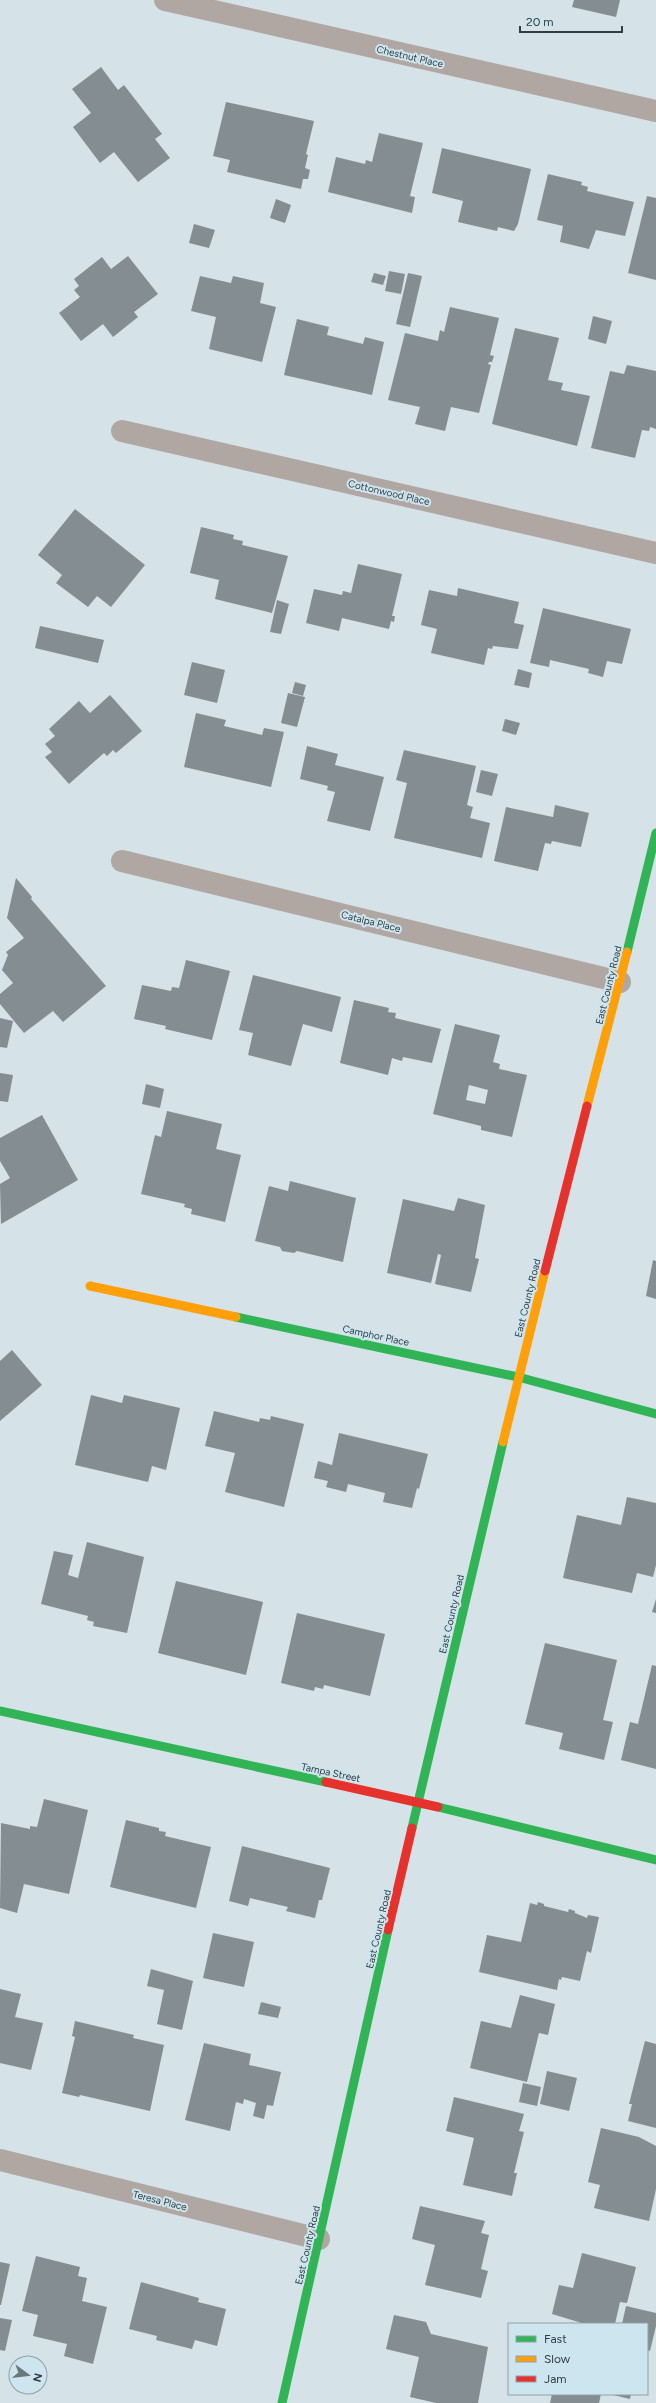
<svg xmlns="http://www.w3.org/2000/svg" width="656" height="2403" font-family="Figtree,sans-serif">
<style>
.building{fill:#848d92;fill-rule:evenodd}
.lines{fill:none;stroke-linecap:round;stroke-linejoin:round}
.street{stroke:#b0a7a2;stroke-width:22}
.fast{stroke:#30b455;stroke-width:9}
.slow{stroke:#ff9f0a;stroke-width:9}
.jam{stroke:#e5322d;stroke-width:9}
.labels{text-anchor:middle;stroke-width:4;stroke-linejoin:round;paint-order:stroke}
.street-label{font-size:10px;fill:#333c41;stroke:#cde5ef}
</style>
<rect width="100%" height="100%" fill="#d5e2e7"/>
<g class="building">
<path d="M574,0h46l-4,17 -44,-10z"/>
<path d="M101,67l17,23 6,-5 38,49 -7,5 15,19 -32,24 -24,-30 -14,11 -27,-36 18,-14 -19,-24z"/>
<path d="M226,102l88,19 -8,33 2,1 -3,13 5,2 -2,9h-5l-2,10 -74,-17 3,-12 -17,-4z"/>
<path d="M379,133l44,10 -13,53 5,1 -3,16 -84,-21 8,-35 29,7 1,-4 6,2z"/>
<path d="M442,148l89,21 -13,55 -4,7 -16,-4 -1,4 -39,-9 5,-21 -31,-8z"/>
<path d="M548,174l34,8 -1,3 7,2 -1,4 47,11 -9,34 -29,-6 -7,19 -29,-7 3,-16 -26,-6z"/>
<path d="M647,196l9,2v82l-28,-7z"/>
<path d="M276,199l15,6 -6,18 -15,-5z"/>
<path d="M194,224l21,6 -6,18 -20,-5z"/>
<path d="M128,256l30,38 -24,18 4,5 -25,20 -10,-13 -22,17 -22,-28 21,-16 -6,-7 5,-4 -5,-7 28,-22 9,12z"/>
<path d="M389,271l16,3 -4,20 -16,-3z"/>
<path d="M374,273l12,3 -3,9 -12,-3z"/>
<path d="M408,273l14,3 -12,51 -14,-3z"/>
<path d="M200,276l31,7 2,-7 31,7 -4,20 16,4 -14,55 -53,-13 7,-32 -25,-6z"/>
<path d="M450,307l49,11 -9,37 4,1 -2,6h-3l-1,2 3,1 -12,48 -28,-6 -6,24 -30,-7 5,-17 -32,-7 17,-67 33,8 2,-11 4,2z"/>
<path d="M593,316l19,5 -6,23 -18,-5z"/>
<path d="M297,319l32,8 -2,8 36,9 2,-7 19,5 -12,53 -88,-20z"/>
<path d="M515,328l44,10 -11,42 15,3 -2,7 29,6 -13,50 -85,-22z"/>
<path d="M627,365l29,6v58l-6,-2 -1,4 -7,-1 -7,28 -44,-10 19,-77 14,3z"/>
<path d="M75,509l70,56 -34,42 -14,-11 -9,11 -32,-24 6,-8 -24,-20z"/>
<path d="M201,527l33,8 -1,4 10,2 -1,4 46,11 -16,57 -57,-14 4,-19 -29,-7z"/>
<path d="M358,564l44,10 -10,42h3l-1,6 -3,-1 -2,8 -47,-11 -3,13 -33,-8 8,-34 28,6 1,-4 8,2z"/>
<path d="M458,588l61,14 -5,21 10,2 -6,24 -25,-3 -1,3 -4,-1 -4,17 -53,-12 6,-24 -16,-4 8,-35 28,6z"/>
<path d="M277,600l12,4 -8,30 -11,-2z"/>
<path d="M543,608l88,21 -9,35 -15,-3 -4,16 -15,-4 1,-4 -39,-9 -1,7 -19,-4z"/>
<path d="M40,626l64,14 -6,23 -63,-15z"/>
<path d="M192,662l33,8 -8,33 -33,-8z"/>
<path d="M518,669l14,4 -3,15 -15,-3z"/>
<path d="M295,682l11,3 -3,11 -11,-3z"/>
<path d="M288,693l17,4 -8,30 -16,-4z"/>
<path d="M110,695l32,36 -26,22 -3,-3 -6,6 -3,-3 -35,31 -24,-27 7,-5 -7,-8 10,-8 -6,-7 30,-28 11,12z"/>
<path d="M196,713l30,7 -2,6 38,9 2,-7 20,4 -13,55 -87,-20z"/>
<path d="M505,719l15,4 -4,12 -14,-4z"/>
<path d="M307,746l31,8 -3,11 49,12 -14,54 -43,-10 8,-29 -8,-2 1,-4 -28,-7z"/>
<path d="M404,750l72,16 -9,39 6,2 -3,11 20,5 -8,35 -88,-20 13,-55 -11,-3z"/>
<path d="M481,770l17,4 -6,22 -16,-4z"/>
<path d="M555,805l34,8 -8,34 -29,-6 -1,3 -6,-1 -7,28 -44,-10 12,-54 47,10z"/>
<path d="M16,878l16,19 -1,2 75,87 -43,36 -10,-11 -29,22 -24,-29v-10l13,-11 -11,-13 6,-15 -2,-3 18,-14 -17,-20z"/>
<path d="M186,960l44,11 -18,69 -47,-11 1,-3 -32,-7 8,-34 29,6 1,-4 7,1z"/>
<path d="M253,975l88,22 -9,35 -29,-8 -12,42 -43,-11 5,-22 -14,-3z"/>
<path d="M354,1000l35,8 -1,4 8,1 -1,5 46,11 -9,34 -29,-6 -1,4 -10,-3 -4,17 -48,-12z"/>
<path d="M0,1018l13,3 -6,27 -7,-1z"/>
<path d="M455,1024l45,11 -7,27 7,2 -1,5 28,6 -15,62 -31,-7v-4l-48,-12zM469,1085l19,5 -3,14 -19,-4z"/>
<path d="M0,1073l13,2 -5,27 -8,-1z"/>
<path d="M146,1084l18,5 -4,19 -18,-4z"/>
<path d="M167,1111l55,13 -6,25 25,6 -16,67 -34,-8 1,-5 -8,-2 1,-3 -44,-10 14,-59 6,2z"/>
<path d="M42,1115l36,65 -77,44 -1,-40 10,-6 -10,-17v-23z"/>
<path d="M290,1181l66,17 -13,64 -46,-11 -3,2 -12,-2 -2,-4 -25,-6 14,-55 19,5z"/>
<path d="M458,1198l27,7 -10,53 4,1 -8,33 -36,-8 6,-29 -3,-1 -7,29 -44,-10 16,-74 51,12z"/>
<path d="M653,1260l3,1v38l-10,-3z"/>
<path d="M12,1350l30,35 -42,36v-60z"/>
<path d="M91,1395l31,8 2,-8 56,13 -14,62 -14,-4 -4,16 -73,-17z"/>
<path d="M214,1411l45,11 1,-4 10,2 1,-4 33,8 -20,83 -59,-15 10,-39 -30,-7z"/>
<path d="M339,1433l89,21 -9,35 -2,-1 -5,20 -29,-6 2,-9 -37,-9 -2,8 -20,-5 2,-6 -14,-3 4,-17 14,4z"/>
<path d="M627,1497l29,6v62l-3,12 -16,-4 -5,20 -69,-15 14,-63 44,10z"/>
<path d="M87,1542l57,15 -17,76 -34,-7 1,-4 -7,-2 1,-4 -47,-12 13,-53 19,4 -5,20 10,3z"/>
<path d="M176,1581l87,21 -17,73 -88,-22z"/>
<path d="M656,1599v14l-4,-1z"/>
<path d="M297,1613l88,21 -15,62 -46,-11 -1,4 -8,-2 -1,4 -33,-8z"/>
<path d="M545,1643l72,17 -14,60 10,2 -9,38 -45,-11 4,-16 -38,-9z"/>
<path d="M652,1665l4,1v103l-35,-9 9,-38 8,2z"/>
<path d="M44,1799l44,11 -19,84 -45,-10 -7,29 -17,-5 1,-85 29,6v-3l7,1z"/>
<path d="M126,1820l33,8v3l7,1 -1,4 46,11 -15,61 -86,-21z"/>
<path d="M242,1846l88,22 -8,32h-3l-4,18 -29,-7 2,-4 -38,-9 -2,8 -19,-5z"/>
<path d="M538,1902l6,2v2l24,6 1,-3 6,2v2l12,5 1,-3 11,2 -8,36 -4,-2 -7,30 -18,-4 -1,3 -2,-1 -2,11 -78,-18 8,-37 34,7 9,-39 7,2z"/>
<path d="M213,1933l41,9 -10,45 -41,-9z"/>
<path d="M151,1969l42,12 -11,49 -25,-6 7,-34 -17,-4z"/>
<path d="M0,1989l21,5 -6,23 28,6 -12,47 -31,-7z"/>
<path d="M520,1995l35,9 -7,31 -9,-2 -12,49 -57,-14 11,-47 30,7z"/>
<path d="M261,2002l20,5 -3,11 -20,-4z"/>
<path d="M75,2021l59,14 -1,3 31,7 -14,66 -70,-16 -1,2 -17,-4 13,-56 -3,-1z"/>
<path d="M645,2041l11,3v84l-28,-7 4,-17h-3z"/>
<path d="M204,2043l47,11 -2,11 32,7 -8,34 -6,-1 -3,14 -11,-3 3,-13 -12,-4 -1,5 -7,-2 -6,29 -45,-11z"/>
<path d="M547,2071l30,7 -8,33 -29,-7z"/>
<path d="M523,2083l18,4 -4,19 -18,-4z"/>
<path d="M454,2097l70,17 -5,17 5,1 -10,41h3l-5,23 -49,-11 11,-47 -28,-7z"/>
<path d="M601,2128l38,9 17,9v43l-7,32 -55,-13 6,-23 -12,-3z"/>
<path d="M420,2206l65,15 -4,12 8,2 -8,34 7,2 -7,27 -56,-13 10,-40 -23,-6z"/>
<path d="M582,2253l54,14 -9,36 -7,-1 -5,22h-30l-33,-10 7,-29 14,3z"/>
<path d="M36,2256l44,11 -2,9 9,2 -5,23 25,6 -14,57 -29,-8 3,-12 -34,-8 5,-21 -16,-4z"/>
<path d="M0,2262l10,2 -9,41h-1z"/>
<path d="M141,2282l58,16 -1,4 28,7 -9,37 -22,-6 -3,9 -36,-9 1,-4 -28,-7z"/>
<path d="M626,2306l30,7v13l-6,25 -3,-1v-26h-25z"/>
<path d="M394,2315l32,7 5,12 57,13 -10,56h-42l-26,-6 9,-40 -33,-8z"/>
<path d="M0,2318l12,2 -7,31 -5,-1z"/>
<path d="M552,2394h49l-2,9h-49z"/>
<path d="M609,2394h22l-1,5z"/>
</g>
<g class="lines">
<g class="street">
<path d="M165,0l491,111"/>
<path d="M122,431l534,122"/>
<path d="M122,861l498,121"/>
<path d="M0,2160l319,79"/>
</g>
<g class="fast">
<path d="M627,952l29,-119"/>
<path d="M236,1317l282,60 138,37"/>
<path d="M0,1711l326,71"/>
<path d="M438,1807l218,53"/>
<path d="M412,1828l91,-386"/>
<path d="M282,2403l106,-473"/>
</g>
<g class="slow">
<path d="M587,1106l40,-154"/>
<path d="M90,1286l146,31"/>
<path d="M503,1442l42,-171"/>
</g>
<g class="jam">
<path d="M545,1271l42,-165"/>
<path d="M326,1782l112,25"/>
<path d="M388,1930l24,-102"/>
</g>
</g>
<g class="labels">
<g class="street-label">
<text transform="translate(410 56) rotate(13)" y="4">Chestnut Place</text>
<text transform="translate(389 492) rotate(13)" y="4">Cottonwood Place</text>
<text transform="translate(371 921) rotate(14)" y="4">Catalpa Place</text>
<text transform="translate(608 985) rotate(-76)" y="4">East County Road</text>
<text transform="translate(527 1298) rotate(-76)" y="4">East County Road</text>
<text transform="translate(376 1335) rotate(12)" y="4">Camphor Place</text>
<text transform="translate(451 1614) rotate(-77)" y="4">East County Road</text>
<text transform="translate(331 1772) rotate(12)" y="4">Tampa Street</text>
<text transform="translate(378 1929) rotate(-77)" y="4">East County Road</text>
<text transform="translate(160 2200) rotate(14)" y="4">Teresa Place</text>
<text transform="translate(307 2245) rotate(-77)" y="4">East County Road</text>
</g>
</g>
<rect x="508" y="2323" width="140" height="72" fill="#cde5ef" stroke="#8fa1a9"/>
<rect x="516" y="2336" width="20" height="6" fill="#30b455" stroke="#8fa1a9"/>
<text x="544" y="2343" font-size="12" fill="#333c41">Fast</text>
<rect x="516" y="2356" width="20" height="6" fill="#ff9f0a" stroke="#8fa1a9"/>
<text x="544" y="2363" font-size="12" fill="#333c41">Slow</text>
<rect x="516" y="2376" width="20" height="6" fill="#e5322d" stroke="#8fa1a9"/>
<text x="544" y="2383" font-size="12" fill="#333c41">Jam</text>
<g transform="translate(28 2375) rotate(105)"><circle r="19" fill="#cde5ef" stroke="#8fa1a9"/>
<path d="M0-3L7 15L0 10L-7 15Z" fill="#6c767b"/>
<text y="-6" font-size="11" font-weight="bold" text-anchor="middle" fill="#333c41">N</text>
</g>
<path d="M520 26v6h102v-6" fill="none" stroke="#333c41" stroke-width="2"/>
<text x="526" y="26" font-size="12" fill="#333c41" stroke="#cde5ef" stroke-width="3" paint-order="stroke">20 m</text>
</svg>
